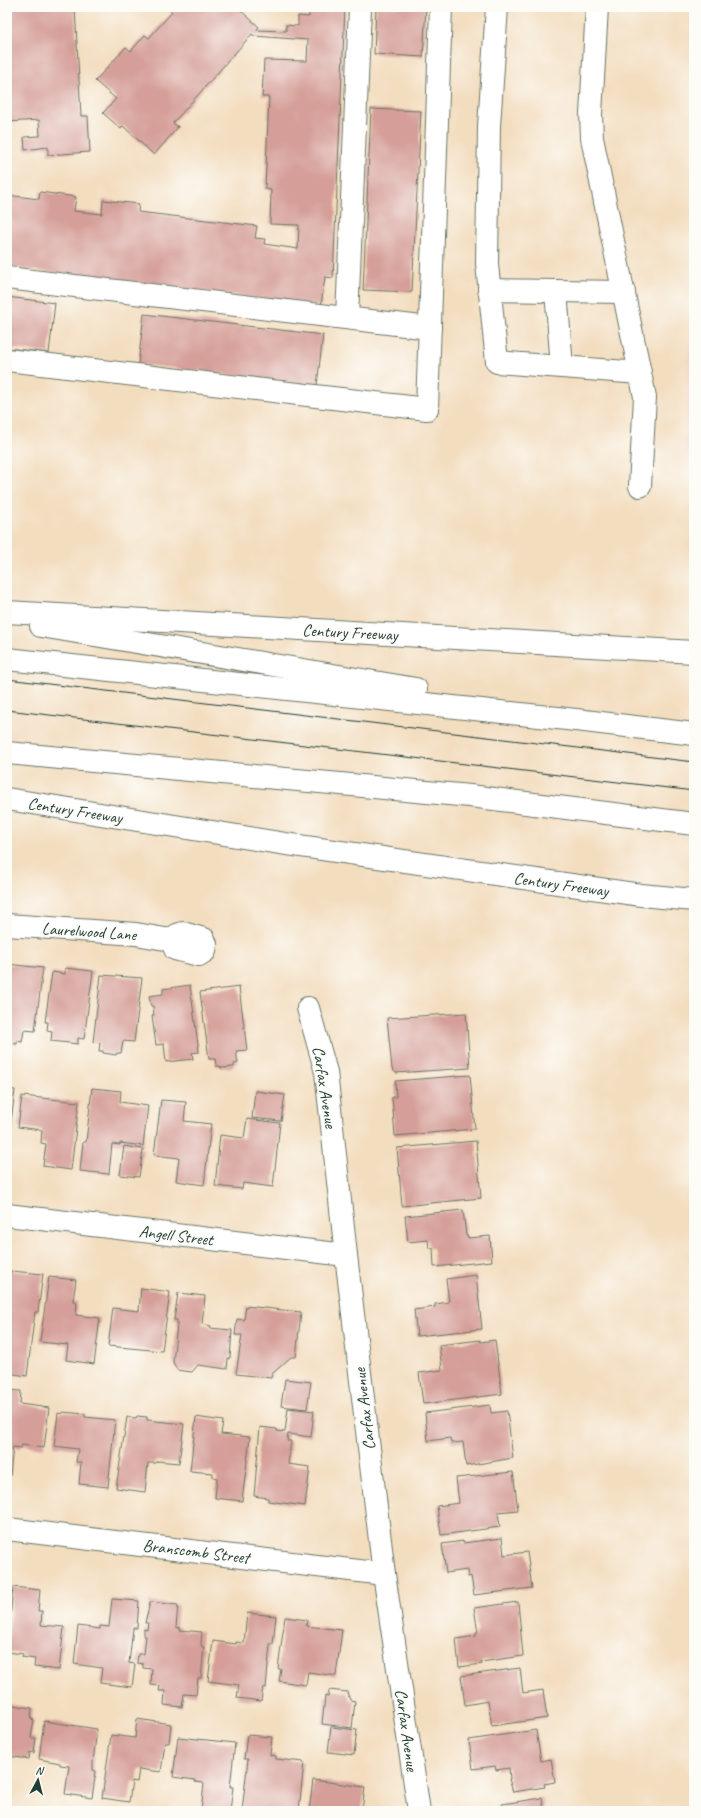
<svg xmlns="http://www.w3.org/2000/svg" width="701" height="1818" font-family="Caveat,sans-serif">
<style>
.built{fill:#f7d1c9}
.building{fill:#d59e98}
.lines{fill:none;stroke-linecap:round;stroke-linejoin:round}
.minor-casing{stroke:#697565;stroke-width:24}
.highway-casing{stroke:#697565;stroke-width:24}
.minor{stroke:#fff;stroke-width:22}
.highway{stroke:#fff;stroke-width:22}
.tram{stroke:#1f3d34;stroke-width:1}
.labels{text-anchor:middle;stroke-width:3;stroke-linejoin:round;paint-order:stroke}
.street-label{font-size:17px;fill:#1f3d34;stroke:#fdfcf7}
</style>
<rect width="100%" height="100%" fill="#fdfcf7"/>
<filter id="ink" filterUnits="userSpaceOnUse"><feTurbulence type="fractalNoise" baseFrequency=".025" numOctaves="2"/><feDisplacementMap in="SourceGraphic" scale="8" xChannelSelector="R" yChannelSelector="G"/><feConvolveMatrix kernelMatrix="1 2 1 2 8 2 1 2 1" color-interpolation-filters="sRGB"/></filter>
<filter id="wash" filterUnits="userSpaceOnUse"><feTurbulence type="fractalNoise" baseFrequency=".012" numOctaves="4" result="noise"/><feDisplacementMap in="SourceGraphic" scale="16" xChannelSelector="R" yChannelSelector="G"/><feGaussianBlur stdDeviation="0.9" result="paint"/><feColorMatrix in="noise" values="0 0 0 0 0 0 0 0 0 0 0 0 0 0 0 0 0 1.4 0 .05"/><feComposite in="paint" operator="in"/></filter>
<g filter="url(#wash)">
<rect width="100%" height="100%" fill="#f3ddbf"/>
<path class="built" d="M694,220v251l-10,-1z"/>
<g id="blocks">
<g class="building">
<path d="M7,7h68l6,109h7l2,36 -42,3v-8l-23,3 -1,-13 16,-1 -1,-16 -32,2z"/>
<path d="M167,7h70l22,20 -3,3 30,1v-6l12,1v-10l11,1v-7h-6v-3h42l-12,271 -8,-1 -4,29 -314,-39v-72l32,4 1,-7 36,5 -2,14 28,3 1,-14 36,4 -1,8 119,14 -2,12 10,1 -1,5 34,5 1,-24 -29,-1 1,-34 -6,-1 4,-92h-7l2,-37 43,1 1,-21 -54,-4 -2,-2 -79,89 5,4 -24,28 -31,-29 -2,3 -18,-16 13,-14 -21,-18 31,-34 5,4 14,-16 4,3 23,-26z"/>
<path d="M376,7h50l-3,50 -49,-3z"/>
<path d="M371,109l50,2 -9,181 -49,-2z"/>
<path d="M7,297l48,6 -6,50 -42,-5z"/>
<path d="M144,314l179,21 -6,50 -179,-21z"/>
<path d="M7,964l36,4 -8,63 -11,-1 -2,12 -5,-1v3l-10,-1z"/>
<path d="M65,968l28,3 -9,68 -6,-1v6l-27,-3 1,-10 -5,-1 1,-8h-3l7,-50 13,2z"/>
<path d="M101,975l41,3 -8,64 -11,-1 -2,12h-4l-1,2 -13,-2v-2h-4l1,-8 -7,-1z"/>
<path d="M190,985l9,67 -7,1 1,6 -27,3 -2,-18 -8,1 -4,-29 2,-1 -1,-9h-2l-2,-10 14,-2v-5z"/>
<path d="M239,987l8,63 -11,1 2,12 -4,1v3l-13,1 -1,-2h-4l-1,-7h-6l-9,-67z"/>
<path d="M466,1013l4,55 -74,5 -4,-4 -5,-51z"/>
<path d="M470,1075l5,54 -80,7 -3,-39h4l-1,-16z"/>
<path d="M92,1088l29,3 -1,11 28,4 -5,40 -23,-3v2l-8,-1 -3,30 -29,-3 3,-29h3z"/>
<path d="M7,1089l8,1 -5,40 -3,-1z"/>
<path d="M255,1091l30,4 -4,26 -29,-3z"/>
<path d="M22,1096l57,6 -8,68 -28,-4 3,-22 -5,-1 1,-13 -24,-3z"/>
<path d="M161,1100l25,2 -2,19 27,3 -7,61 -28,-4 3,-23 -25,-3z"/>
<path d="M247,1119l33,4 -7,64 -30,-4 -1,6 -27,-3 5,-51 24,3z"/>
<path d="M476,1141l5,57 -79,8 -5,-58z"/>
<path d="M124,1146l19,3 -4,28 -19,-2z"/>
<path d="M463,1210l3,26h2v2l22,-2 2,25 -58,6 -1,-19h-4l-1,-8 -20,2 -3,-26z"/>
<path d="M11,1271l32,3 -5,38h-3l-8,64 -20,-3v-73z"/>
<path d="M476,1275l6,54 -65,7 -3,-26 21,-3v-3l14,-2 -3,-23z"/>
<path d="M49,1277l27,3 -3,21 4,1 -1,13 24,3 -6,46 -28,-4 2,-15 -28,-3z"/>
<path d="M141,1288l29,4 -8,59 -54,-5 5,-38 26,3z"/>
<path d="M178,1293l27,3 -3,28 9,2 -1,2 22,2 -2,28h-2l-1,11 -29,-4 -6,7 -15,-2 -4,-8 4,-37v-5h-3z"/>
<path d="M246,1306l55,6 -5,45h-5l-19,17 -1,4 -35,-4 6,-39h-7l2,-16 7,1z"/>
<path d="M480,1340v2l15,-2 7,54 -79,10 -4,-31 23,-3 -3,-25z"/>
<path d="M285,1379l26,3 -4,27 -26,-3z"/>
<path d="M7,1390l14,1 -1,13 29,4 -5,40 -22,-3 -1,3 -8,-1 -3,29h-3z"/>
<path d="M490,1405l1,8 16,-2 6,47 -47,8 -3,-24 -12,1 -1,-5 -22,3 -3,-28z"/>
<path d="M288,1408l26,3 -3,26 -23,-3 -1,7h4l-3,23 22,3 -5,39 -37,-5v-3l-14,-2 6,-69 17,2v2l8,1z"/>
<path d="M62,1412l23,2v3l30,3 -7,67 -29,-3 2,-22h-5l2,-13 -24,-3 4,-33 4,1z"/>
<path d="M137,1416l10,1v3l37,4 -5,39 -22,-2 -1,2h-8l-3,29 -29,-4 11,-71 9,1z"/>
<path d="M196,1417l27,4 -2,13 29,3 -8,64 -27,-3 2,-20 -4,-1v-4l-23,-2z"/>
<path d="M513,1472l5,38 -20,2 2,15 -59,8 -4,-29 22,-3 -3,-25z"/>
<path d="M502,1538l2,17 23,-3 5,36 -58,7 -3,-19 -3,1 -1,-7 -21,3 -4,-29 21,-3v2z"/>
<path d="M13,1587l27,3 -2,21h4l-1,14 23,2 -5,43 -25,-3 1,-8 -13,-2 1,-3 -16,-2z"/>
<path d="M112,1599l27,2 -2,27h-4l-4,35 6,1 -3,23 -32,-4 2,-15 -28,-4 4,-38 22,3v-3l9,1z"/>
<path d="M150,1602l28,3 -2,22 4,1v2l22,2 -1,12 1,3h2l-3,31h-3l-2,17 -12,-1 -2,13 -18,-2 1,-14h-6l1,-5 -9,-1 1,-16 -9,-1v-4l-6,-1 1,-9h6l2,-18h-2v-7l3,1 1,-7h-3z"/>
<path d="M518,1602l5,54 -42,6 1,2 -23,3 -3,-28 20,-3v-4h2l-4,-24z"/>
<path d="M247,1613l29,3 -3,28h-3l-4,44 -3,-1 -2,14 -24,-3 2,-13 -31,-4 5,-40 23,3v-2l8,1z"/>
<path d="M285,1617l22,3 -1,6 36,4 -6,46 -28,-4 -2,13 -27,-4 2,-12h-3z"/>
<path d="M520,1668l3,25 20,-3 4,28 -55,8 -4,-25 -23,4 -4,-29z"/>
<path d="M329,1690l18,2 3,8 5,1 -3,27 -30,-4 3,-28 3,1z"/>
<path d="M7,1704l25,4 -1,11 3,1 -3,18h5l-2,15 -4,-1 -1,7 -22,-3z"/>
<path d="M137,1719l34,5 -2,19h-4l-4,29 -22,-3 -2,13 -5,-1 -3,21 -27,-4 9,-63 24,3z"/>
<path d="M44,1721l53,8 -4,33v8l3,1 -4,27 -27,-4 4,-28 -9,-1v-2l-21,-4z"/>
<path d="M331,1727l26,3 -3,25 -26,-3z"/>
<path d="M536,1730l5,31 10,-2 4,23 -11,2 1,3 -32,5 -4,-13h1l-1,-11 -13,2 -1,-4 -22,3 -4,-29z"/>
<path d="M247,1735l25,2 -2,18 6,1v3l28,3 -5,49h-57l6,-52h-4z"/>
<path d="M178,1737l57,6 -5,44h3l-3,24h-29l3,-28 -9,-1v-2l-22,-3z"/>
<path d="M313,1780l52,7 -3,24h-53z"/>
<path d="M542,1798l2,13h-41l-1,-7z"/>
</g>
</g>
</g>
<g filter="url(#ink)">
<use href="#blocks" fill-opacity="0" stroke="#697565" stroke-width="1"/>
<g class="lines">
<defs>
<g id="minor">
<path d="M497,7l-8,119 -2,138 10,98 143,11 -48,-235 -1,-24 6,-107"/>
<path d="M7,278l423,50"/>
<path d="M489,290l135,2"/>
<path d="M556,291l6,76"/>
<path d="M347,318l13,-311"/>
<path d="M7,360l420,49 14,-402"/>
<path d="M640,486l5,-89 -5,-24"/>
<path d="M7,925l129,9 35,6"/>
<path d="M183,933l21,6 2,5 -1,7 -6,4 -24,-6 -4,-9 6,-5z"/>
<path d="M308,1008l18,64 20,183 38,319 35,237"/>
<path d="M7,1215l339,40"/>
<path d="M7,1529l377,45"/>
</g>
<g id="highway">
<path d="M7,612l687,40"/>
<path d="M41,626l375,63"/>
<path d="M7,659l569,61 118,14"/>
<path d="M7,753l463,43 224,28"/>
<path d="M7,799l279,45 355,51 53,5"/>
</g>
</defs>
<use href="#minor" class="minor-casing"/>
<use href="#highway" class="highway-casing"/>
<use href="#minor" class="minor"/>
<use href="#highway" class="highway"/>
<g class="tram">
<path d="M7,679l687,83"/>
<path d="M7,710l687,81"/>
</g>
</g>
</g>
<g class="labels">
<g class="street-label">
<text transform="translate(350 632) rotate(3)" y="6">Century Freeway</text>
<text transform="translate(75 810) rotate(9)" y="6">Century Freeway</text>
<text transform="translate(561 884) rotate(8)" y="6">Century Freeway</text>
<text transform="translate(89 931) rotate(4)" y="6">Laurelwood Lane</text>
<text transform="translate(325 1087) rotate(81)" y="6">Carfax Avenue</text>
<text transform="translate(176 1235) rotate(7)" y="6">Angell Street</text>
<text transform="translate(364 1409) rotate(-97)" y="6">Carfax Avenue</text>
<text transform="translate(196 1551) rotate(7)" y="6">Branscomb Street</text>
<text transform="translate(407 1730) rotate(82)" y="6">Carfax Avenue</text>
</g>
</g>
<rect width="701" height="1818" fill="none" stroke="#fdfcf7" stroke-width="24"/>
<g transform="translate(38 1780) rotate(7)" stroke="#fdfcf7" stroke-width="3" paint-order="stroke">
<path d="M0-3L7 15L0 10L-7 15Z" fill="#1f3d34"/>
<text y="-6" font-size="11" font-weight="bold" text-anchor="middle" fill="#1f3d34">N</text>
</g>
</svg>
